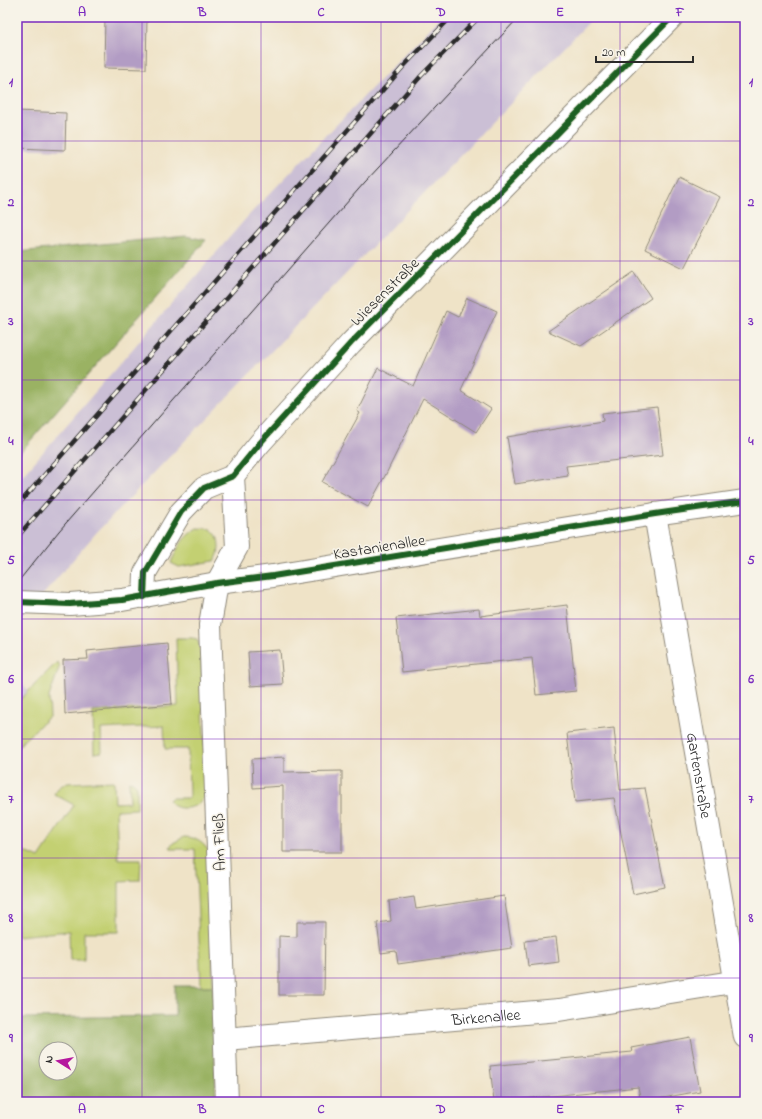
<svg xmlns="http://www.w3.org/2000/svg" width="762" height="1119" font-family="'Indie Flower',sans-serif">
<style>
.industrial{fill:#cbbfd5}
.green{fill:#c3d072;stroke:#777e4e}
.forest{fill:#9ab264;stroke:#626e48;fill-rule:evenodd}
.building{fill:#b29cc4}
.lines{fill:none;stroke-linecap:round;stroke-linejoin:round}
.minor-casing{stroke:#8d8779;stroke-width:24}
.minor{stroke:#fff;stroke-width:22}
.tram{stroke:#2b2b2b;stroke-width:1}
.rail-casing{stroke:#2b2b2b;stroke-width:4.5}
.rail{stroke:#f7f3e8;stroke-width:3;stroke-dasharray:9;stroke-linecap:butt}
.cycleway-casing{stroke:#f7f3e8;stroke-width:8}
.cycleway{stroke:#1b5e20;stroke-width:6}
.grid{fill:none;stroke:#7b2cbf;stroke-width:1;stroke-opacity:0.55}
.labels{text-anchor:middle;stroke-width:3;stroke-linejoin:round;paint-order:stroke}
.street-label{font-size:16px;fill:#2b2b2b;stroke:#f7f3e8}
.neatline{fill:none;stroke:#7b2cbf;stroke-width:1.5}
.grid-label{font-size:13px;text-anchor:middle;font-weight:bold;fill:#7b2cbf}
</style>
<rect width="100%" height="100%" fill="#f7f3e8"/>
<filter id="ink" filterUnits="userSpaceOnUse"><feTurbulence type="fractalNoise" baseFrequency=".025" numOctaves="2"/><feDisplacementMap in="SourceGraphic" scale="8" xChannelSelector="R" yChannelSelector="G"/><feConvolveMatrix kernelMatrix="1 2 1 2 8 2 1 2 1" color-interpolation-filters="sRGB"/></filter>
<filter id="wash" filterUnits="userSpaceOnUse"><feTurbulence type="fractalNoise" baseFrequency=".012" numOctaves="4" result="noise"/><feDisplacementMap in="SourceGraphic" scale="16" xChannelSelector="R" yChannelSelector="G"/><feGaussianBlur stdDeviation="0.9" result="paint"/><feColorMatrix in="noise" values="0 0 0 0 0 0 0 0 0 0 0 0 0 0 0 0 0 1.4 0 .05"/><feComposite in="paint" operator="in"/></filter>
<g filter="url(#wash)">
<rect width="100%" height="100%" fill="#efe3c7"/>
<g class="industrial">
<path d="M441,17h153l-498,516 -79,92v-143l232,-267z"/>
<path d="M17,677l18,22 -18,31z"/>
</g>
<g class="green">
<path d="M198,528l13,1c2,2 5,5 6,7 3,7 3,20 -3,25l-35,6 -8,-4c7,-16 11,-26 27,-35z"/>
<path d="M176,638h16l5,1 4,10 5,141c-1,3 -2,7 -3,9 -5,9 -22,12 -30,6 -2,-1 -3,-3 -4,-5l2,-2h18l-1,-49h-23l-1,-23 -63,3 1,23 -8,1 -1,-41 85,-6z"/>
<path d="M57,662l3,3 -11,32 1,19 -27,25 -6,9v-47z"/>
<path d="M114,781l1,22 15,-1 -1,-21 4,1 4,4v23l-21,1 2,49h23l-1,21 -21,1v51h-35v28h-14l-1,-29 -52,5v-83l2,-4 20,9 35,-53 -20,-11c4,-7 7,-9 14,-11z"/>
<path d="M184,837c12,0 20,6 26,16l3,133h-12l-6,-137h-23l-2,-2 3,-4z"/>
</g>
<g class="forest">
<path d="M186,236l20,4 -189,216v-204z"/>
<path d="M175,986h38l3,116h-199v-110v26l158,-2zM46,1049h24v24h-24z"/>
</g>
<g id="blocks">
<g class="building">
<path d="M105,17l42,1 -1,51 -42,-1z"/>
<path d="M17,111l49,2 -1,37 -48,-2z"/>
<path d="M679,177l41,20 -36,71 -39,-19z"/>
<path d="M634,272l17,26 -70,48 -33,-15z"/>
<path d="M467,298l30,13 -36,79 30,19 -15,23 -53,-33 -37,75 -18,33 -46,-25 38,-69 -3,-2 21,-43 35,18 33,-75 12,6z"/>
<path d="M657,407l6,48 -97,11 2,10 -53,8 -8,-47 96,-16 -1,-8z"/>
<path d="M567,605l9,86 -40,4 -4,-37 -130,14 -6,-54 83,-9 1,7z"/>
<path d="M167,643l5,61 -107,10 -2,-54 25,-1 -1,-8z"/>
<path d="M280,650l3,34 -33,2 -2,-34z"/>
<path d="M614,728l6,62 25,-2 20,99 -32,7 -19,-96 -39,4 -8,-69z"/>
<path d="M284,757v15l58,-1v81h-59v-66l-30,2 -1,-29z"/>
<path d="M504,896l8,52 -114,16 -2,-13 -15,2 -4,-30 14,-2 -2,-20 25,-4 2,12z"/>
<path d="M297,922h28l-1,73h-45v-59l18,1z"/>
<path d="M556,937l3,25 -31,4 -3,-25z"/>
<path d="M690,1037l10,54 -59,11 -3,-15 -115,12 1,3h-30l-4,-36 142,-14 -1,-4z"/>
</g>
</g>
</g>
<g filter="url(#ink)">
<use href="#blocks" fill-opacity="0" stroke="#8d8779" stroke-width="1"/>
<g class="lines">
<defs>
<g id="minor">
<path id="s1" d="M655,514l90,523"/>
<path d="M144,597l1,-24 36,-61 23,-24 29,-12 27,-33 91,-100 321,-326"/>
<path d="M17,602l53,2 52,-4 95,-17 56,-7 382,-62 90,-13"/>
<path id="s2" d="M225,1039l334,-29 186,-30"/>
<path d="M227,1102l-17,-477 7,-42 20,-36 -4,-71"/>
</g>
</defs>
<use href="#minor" class="minor-casing"/>
<use href="#minor" class="minor"/>
<path class="tram" d="M17,583l42,-52 306,-349 154,-165"/>
<defs>
<g id="rail">
<path d="M17,506l386,-439 48,-50"/>
<path d="M17,537l404,-461 58,-59"/>
</g>
</defs>
<use href="#rail" class="rail-casing"/>
<use href="#rail" class="rail"/>
<defs>
<g id="cycleway">
<path d="M144,597l1,-24 36,-61 23,-24 29,-12 27,-33 91,-100 321,-326"/>
<path d="M17,602l53,2 52,-4 95,-17 56,-7 382,-62 90,-13"/>
</g>
</defs>
<use href="#cycleway" class="cycleway-casing"/>
<use href="#cycleway" class="cycleway"/>
</g>
</g>
<path class="grid" d="M142,17v1085M261,17v1085M381,17v1085M501,17v1085M620,17v1085M17,141h728M17,261h728M17,380h728M17,500h728M17,619h728M17,739h728M17,858h728M17,978h728"/>
<g class="labels">
<g class="street-label">
<text transform="translate(384 291) rotate(-45)" y="6">Wiesenstraße</text>
<text transform="translate(379 546) rotate(-9)" y="6">Kastanienallee</text>
<text dy="6" stroke="none"><textPath href="#s1" startOffset="265">Gartenstraße</textPath></text>
<text transform="translate(218 842) rotate(-92)" y="6">Am Fließ</text>
<text dy="6" stroke="none"><textPath href="#s2" startOffset="262">Birkenallee</textPath></text>
</g>
</g>
<rect width="762" height="1119" fill="none" stroke="#f7f3e8" stroke-width="44"/>
<g transform="translate(58 1061) rotate(281)"><circle r="19" fill="#f7f3e8" stroke="#a5a39c"/>
<path d="M0-3L7 15L0 10L-7 15Z" fill="#b5179e"/>
<text y="-6" font-size="11" font-weight="bold" text-anchor="middle" fill="#2b2b2b">N</text>
</g>
<path d="M596 56v6h97v-6" fill="none" stroke="#2b2b2b" stroke-width="2"/>
<text x="602" y="56" font-size="12" fill="#2b2b2b" stroke="#f7f3e8" stroke-width="3" paint-order="stroke">20 m</text>
<rect x="22" y="22" width="718" height="1075" class="neatline"/>
<g class="grid-label">
<text x="82" y="16">A</text>
<text x="202" y="16">B</text>
<text x="321" y="16">C</text>
<text x="441" y="16">D</text>
<text x="560" y="16">E</text>
<text x="680" y="16">F</text>
<text x="11" y="86">1</text>
<text x="751" y="86">1</text>
<text x="11" y="206">2</text>
<text x="751" y="206">2</text>
<text x="11" y="325">3</text>
<text x="751" y="325">3</text>
<text x="11" y="445">4</text>
<text x="751" y="445">4</text>
<text x="11" y="564">5</text>
<text x="751" y="564">5</text>
<text x="11" y="683">6</text>
<text x="751" y="683">6</text>
<text x="11" y="803">7</text>
<text x="751" y="803">7</text>
<text x="11" y="922">8</text>
<text x="751" y="922">8</text>
<text x="11" y="1042">9</text>
<text x="751" y="1042">9</text>
<text x="82" y="1113">A</text>
<text x="202" y="1113">B</text>
<text x="321" y="1113">C</text>
<text x="441" y="1113">D</text>
<text x="560" y="1113">E</text>
<text x="680" y="1113">F</text>
</g>
</svg>
